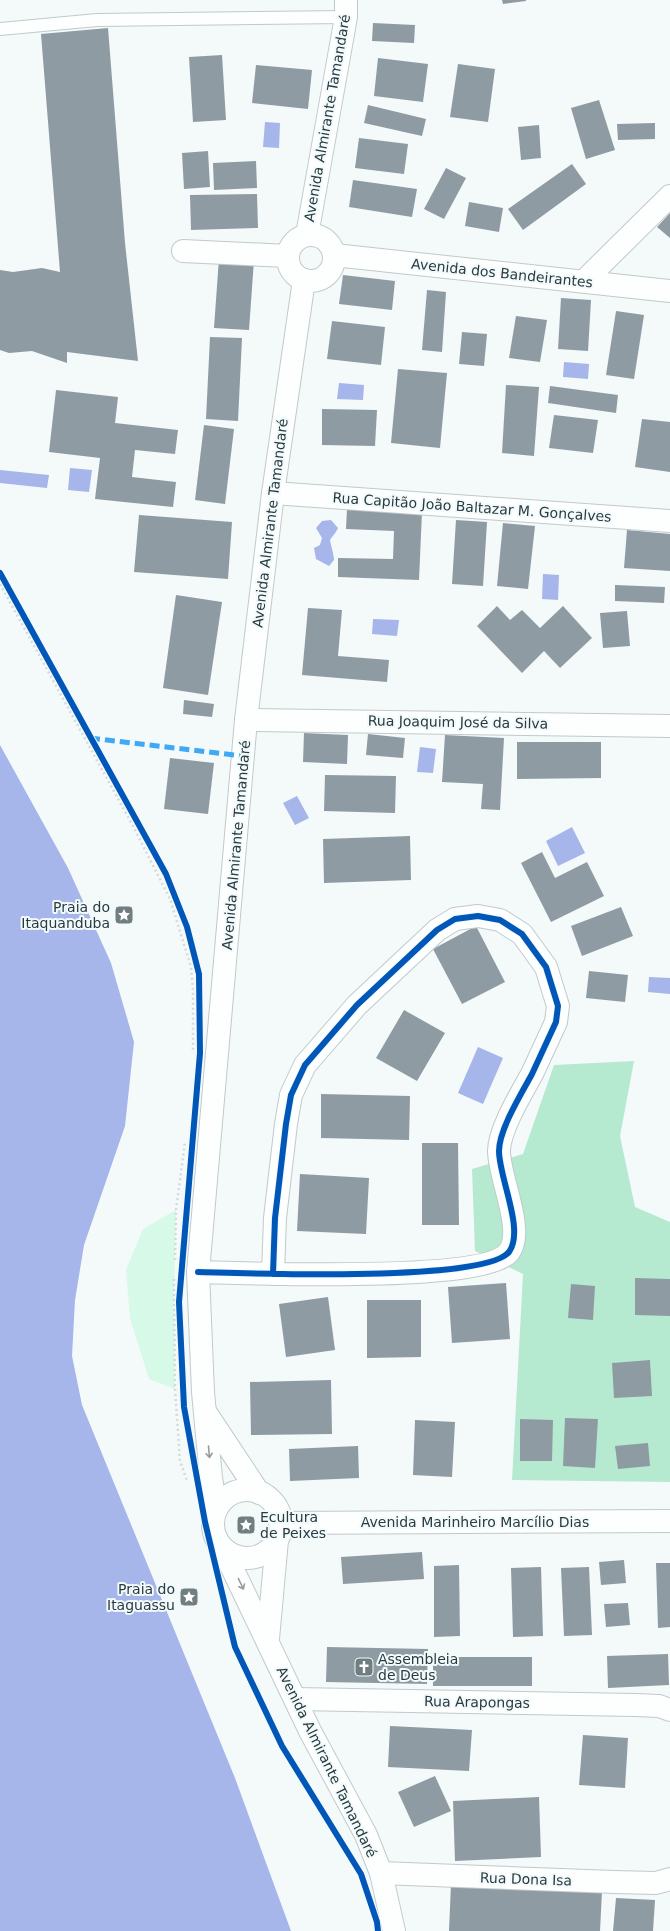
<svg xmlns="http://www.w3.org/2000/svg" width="670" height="1931" font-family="'DejaVu Sans',sans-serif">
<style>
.green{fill:#d6fae7}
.forest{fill:#b5ead0}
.water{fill:#a6b5ea}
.building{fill:#8e9ba3}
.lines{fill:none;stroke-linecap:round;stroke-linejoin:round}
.lane-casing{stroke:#c0cacc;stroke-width:14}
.street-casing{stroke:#c0cacc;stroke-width:24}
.secondary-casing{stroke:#c0cacc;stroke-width:24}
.path{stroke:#d6d9d9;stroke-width:2.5;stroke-dasharray:2 3;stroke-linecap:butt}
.lane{stroke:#fdfefe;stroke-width:12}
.street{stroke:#fdfefe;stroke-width:22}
.secondary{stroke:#fdfefe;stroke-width:22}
.quiet{stroke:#3fa9f5;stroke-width:5;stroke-dasharray:10 5;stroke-linecap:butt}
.cycleway-casing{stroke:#f2fafc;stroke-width:8}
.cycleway{stroke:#0057b8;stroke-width:6}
.oneway{stroke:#949c9e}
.labels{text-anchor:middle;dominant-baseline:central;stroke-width:4;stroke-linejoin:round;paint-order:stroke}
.street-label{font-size:14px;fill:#2a3b3f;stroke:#f2fafc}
.poi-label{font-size:14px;fill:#2a3b3f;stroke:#f2fafc;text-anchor:end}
</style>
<rect width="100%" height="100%" fill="#f4f9fa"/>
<polygon class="green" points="176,1210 174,1294 175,1389 149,1379 130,1318 126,1270 143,1229"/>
<polygon class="forest" points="634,1061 620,1136 635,1207 670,1222 670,1482 512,1480 523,1274 475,1251 472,1169 523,1154 554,1065"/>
<g class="water">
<polygon points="265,122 280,123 279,148 263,147"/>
<polygon points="564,362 589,364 588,379 563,377"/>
<polygon points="339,383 364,385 363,400 337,399"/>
<polygon points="70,468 92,470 89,492 68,490"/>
<polygon points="0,470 49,475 47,488 0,483"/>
<path d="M 331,520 L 338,528 C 336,533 332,536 330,540 C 330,542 334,555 334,560 L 329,566 L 316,559 L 314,548 L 320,545 L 322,538 L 316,528 L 322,521 Z"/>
<polygon points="543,574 559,575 558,600 542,599"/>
<polygon points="373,619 399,620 397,636 372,634"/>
<polygon points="0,745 68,868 111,963 134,1042 125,1126 84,1245 75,1300 72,1356 82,1405 235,1778 291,1931 0,1931"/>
<polygon points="420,747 436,749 433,773 417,772"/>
<polygon points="297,796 309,818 295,825 283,803"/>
<polygon points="572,827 585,853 558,866 546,841"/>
<polygon points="649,977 670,978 670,994 648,992"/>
<polygon points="478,1047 503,1058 483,1104 458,1093"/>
</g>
<g class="building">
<polygon points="502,0 526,0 526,1 503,4"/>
<polygon points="373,23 415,25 414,43 372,41"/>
<polygon points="108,28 125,243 138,361 67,352 67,363 32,351 9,353 0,350 0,270 13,272 42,268 60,272 41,34"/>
<polygon points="222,55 226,120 193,122 189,57"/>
<polygon points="378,58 428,64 423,102 374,96"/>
<polygon points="458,64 495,69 488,122 450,117"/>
<polygon points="256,65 312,70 308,109 252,103"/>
<polygon points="599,100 615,150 586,159 571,108"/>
<polygon points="368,105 426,119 422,136 364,123"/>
<polygon points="655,123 655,139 618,140 617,124"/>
<polygon points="539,125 541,158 521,160 518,127"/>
<polygon points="359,138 408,144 404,174 355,168"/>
<polygon points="208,151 210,187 184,189 182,153"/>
<polygon points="256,161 257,188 214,190 213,163"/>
<polygon points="572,164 586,184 523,230 508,209"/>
<polygon points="446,168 466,178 444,219 424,209"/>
<polygon points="353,180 417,189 412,217 349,207"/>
<polygon points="257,194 258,228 191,230 190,195"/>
<polygon points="469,202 503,208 499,232 465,226"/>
<polygon points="670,213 670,238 657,227"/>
<polygon points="219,258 254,260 249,330 214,328"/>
<polygon points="343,275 395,281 392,310 339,304"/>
<polygon points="427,290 446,292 442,352 422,350"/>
<polygon points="561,298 591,300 588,351 558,349"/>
<polygon points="616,311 644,315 634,379 606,375"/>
<polygon points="516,316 547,320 540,362 509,358"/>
<polygon points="332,321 385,327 381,365 327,359"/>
<polygon points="462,332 487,334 484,366 459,364"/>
<polygon points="210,337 242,338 238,421 206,419"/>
<polygon points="398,369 447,373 440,448 391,443"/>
<polygon points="506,385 539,387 534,456 502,453"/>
<polygon points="550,386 618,395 616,413 548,403"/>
<polygon points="56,390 118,397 115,423 178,430 175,454 135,450 132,477 176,482 173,507 95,499 100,458 49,452"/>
<polygon points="322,409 377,410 375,446 322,445"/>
<polygon points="554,415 598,420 593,453 549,448"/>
<polygon points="642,419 670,422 670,472 635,467"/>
<polygon points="204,425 234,429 225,504 195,500"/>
<polygon points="347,509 422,512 419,580 338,577 338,558 393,559 394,531 346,529"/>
<polygon points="139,515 232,522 228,579 134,572"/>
<polygon points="456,520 487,522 483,586 452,584"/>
<polygon points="503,523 535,526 528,589 497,586"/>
<polygon points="627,530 670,534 670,571 624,568"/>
<polygon points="615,585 665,587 664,603 615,601"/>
<polygon points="176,595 222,602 208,695 163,688"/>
<polygon points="497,606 510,620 522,610 540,628 563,606 592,638 560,668 544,651 522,673 477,626"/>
<polygon points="308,608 342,610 338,656 389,660 387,682 302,675"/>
<polygon points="627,611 630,646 603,648 600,613"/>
<polygon points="184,700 214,704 212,717 183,714"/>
<polygon points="304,733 348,735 347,764 303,762"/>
<polygon points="368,734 405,738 403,758 366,755"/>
<polygon points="445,735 504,738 500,810 481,809 483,784 442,782"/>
<polygon points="517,742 601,742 601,778 517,779"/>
<polygon points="170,758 214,763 208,814 164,809"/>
<polygon points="325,775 396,776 395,813 324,811"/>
<polygon points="410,836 411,880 324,883 323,839"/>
<polygon points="542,852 555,878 587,862 604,896 551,922 521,863"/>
<polygon points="621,907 633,936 582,956 571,926"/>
<polygon points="476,926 505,982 462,1004 433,949"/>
<polygon points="589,971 628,975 625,1002 586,998"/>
<polygon points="404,1010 445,1033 417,1081 376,1058"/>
<polygon points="321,1094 410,1096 409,1140 321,1138"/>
<polygon points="422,1143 458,1143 459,1225 422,1225"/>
<polygon points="300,1174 369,1178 366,1234 297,1231"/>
<polygon points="635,1278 670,1279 670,1316 635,1315"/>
<polygon points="506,1283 510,1339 452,1343 448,1287"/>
<polygon points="571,1284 595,1286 593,1320 568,1318"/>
<polygon points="328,1297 335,1350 286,1357 279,1304"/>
<polygon points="367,1300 421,1300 421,1357 367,1358"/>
<polygon points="650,1360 652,1396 614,1398 612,1363"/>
<polygon points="331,1380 332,1434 251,1435 250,1382"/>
<polygon points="565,1418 598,1419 595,1468 563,1466"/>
<polygon points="520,1419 553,1420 552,1461 520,1461"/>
<polygon points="415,1420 455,1422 452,1477 413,1475"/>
<polygon points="648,1443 650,1466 618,1469 615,1446"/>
<polygon points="358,1446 359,1478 290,1481 289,1449"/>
<polygon points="422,1552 424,1579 343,1584 341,1557"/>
<polygon points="624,1560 626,1583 601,1585 599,1562"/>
<polygon points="656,1563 670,1563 670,1627 658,1628"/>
<polygon points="459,1565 460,1636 434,1637 434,1566"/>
<polygon points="541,1567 543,1636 513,1637 511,1568"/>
<polygon points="589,1567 592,1635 564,1636 561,1568"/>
<polygon points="628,1603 630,1625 606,1627 604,1604"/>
<polygon points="327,1647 428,1649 427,1684 326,1682"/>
<polygon points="668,1654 669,1685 608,1688 607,1656"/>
<rect x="433" y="1657" width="99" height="29"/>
<polygon points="390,1726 472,1730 469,1771 388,1767"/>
<polygon points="583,1735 628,1738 625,1788 579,1785"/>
<polygon points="435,1776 451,1811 414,1827 398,1792"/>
<polygon points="539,1797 541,1857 455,1861 453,1801"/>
<polygon points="451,1884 602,1891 600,1931 449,1931"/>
<polygon points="616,1898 655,1900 653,1931 613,1931"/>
</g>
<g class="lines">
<defs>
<polyline id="lane" points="0,29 97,20 346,17"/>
<g id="street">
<polyline points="183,251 288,256"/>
<polyline points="334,255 670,291"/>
<polyline points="584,281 670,196"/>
<polyline points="273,493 670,521"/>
<polyline points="246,720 670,726"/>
<path d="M 198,1272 C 246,1273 484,1283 509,1252 C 525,1230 499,1178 499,1151 C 499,1130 521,1094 532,1074 C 540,1057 548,1039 556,1022 L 558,1006 L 546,967 L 522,934 L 500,920 L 478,916 L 455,919 L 437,930 L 357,1005 L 305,1065 L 291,1095 L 286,1124 L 275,1218 L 273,1274"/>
<polyline points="280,1523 670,1521"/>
<polyline points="295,1699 635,1705 659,1706 670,1710"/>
<polyline points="381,1873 614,1882 656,1883 670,1879"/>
</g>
<g id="secondary">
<polyline points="307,235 346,17 346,0"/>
<circle cx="311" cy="258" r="23"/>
<polyline points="206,1413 259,1493"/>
<circle cx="247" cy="1524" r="34"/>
<polyline points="216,1509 211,1478 203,1392 198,1272 246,720 273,493 304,280"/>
<polyline points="223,1549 310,1731 366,1835 381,1873 394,1931"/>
<polyline points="268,1639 277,1540"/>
</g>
</defs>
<use href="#lane" class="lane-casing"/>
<use href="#street" class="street-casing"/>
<use href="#secondary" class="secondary-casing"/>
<g class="path">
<polyline points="0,584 133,826 170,899 191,967 193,990 193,1053"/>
<polyline points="175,1260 176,1210 185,1142"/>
<polyline points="174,1279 175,1389 180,1461 187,1481"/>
</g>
<use href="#lane" class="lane"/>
<use href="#street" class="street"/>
<use href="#secondary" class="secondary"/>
<polyline class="quiet" points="90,738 243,756"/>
<defs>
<g id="cycleway">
<polyline points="0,573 166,874 187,927 199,974 200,1053 179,1302 184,1407 205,1522 235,1647 282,1746 361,1874 377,1922 378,1931"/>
<path d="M 198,1272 C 246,1273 484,1283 509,1252 C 525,1230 499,1178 499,1151 C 499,1130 521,1094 532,1074 C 540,1057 548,1039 556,1022 L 558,1006 L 546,967 L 522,934 L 500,920 L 478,916 L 455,919 L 437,930 L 357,1005 L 305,1065 L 291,1095 L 286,1124 L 275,1218 L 273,1274"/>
</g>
</defs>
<use href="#cycleway" class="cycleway-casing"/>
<use href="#cycleway" class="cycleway"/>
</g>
<defs><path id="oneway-shaft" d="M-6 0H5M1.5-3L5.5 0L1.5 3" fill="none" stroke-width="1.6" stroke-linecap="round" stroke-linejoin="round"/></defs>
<g class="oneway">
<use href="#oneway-shaft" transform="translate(209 1452) rotate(85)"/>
<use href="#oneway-shaft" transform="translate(241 1584) rotate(64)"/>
</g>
<defs>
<symbol id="sight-square" viewBox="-11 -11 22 22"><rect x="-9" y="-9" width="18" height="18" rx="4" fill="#717e80" stroke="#f2fafc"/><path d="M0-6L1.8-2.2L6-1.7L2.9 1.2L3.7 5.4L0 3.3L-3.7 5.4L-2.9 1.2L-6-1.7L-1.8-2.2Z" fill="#fff"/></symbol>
<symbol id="church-square" viewBox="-11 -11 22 22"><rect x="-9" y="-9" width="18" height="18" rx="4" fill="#717e80" stroke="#f2fafc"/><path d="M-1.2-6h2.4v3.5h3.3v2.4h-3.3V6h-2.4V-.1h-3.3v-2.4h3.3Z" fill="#fff"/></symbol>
</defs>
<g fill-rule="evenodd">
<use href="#sight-square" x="113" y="904" width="22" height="22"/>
<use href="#sight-square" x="235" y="1514" width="22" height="22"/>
<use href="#sight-square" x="178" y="1586" width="22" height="22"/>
<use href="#church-square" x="353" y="1656" width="22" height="22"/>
</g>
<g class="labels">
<g class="street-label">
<text transform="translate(327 118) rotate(-80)">Avenida Almirante Tamandaré</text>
<text transform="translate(502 273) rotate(6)">Avenida dos Bandeirantes</text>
<text transform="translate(472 507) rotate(4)">Rua Capitão João Baltazar M. Gonçalves</text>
<text transform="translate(270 523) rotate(-83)">Avenida Almirante Tamandaré</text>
<text transform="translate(458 722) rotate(1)">Rua Joaquim José da Silva</text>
<text transform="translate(236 845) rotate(-85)">Avenida Almirante Tamandaré</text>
<text x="475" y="1522">Avenida Marinheiro Marcílio Dias</text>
<text transform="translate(477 1702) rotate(1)">Rua Arapongas</text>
<text transform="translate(327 1762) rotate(64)">Avenida Almirante Tamandaré</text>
<text transform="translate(526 1879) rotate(2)">Rua Dona Isa</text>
</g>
<g class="poi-label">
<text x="110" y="907">Praia do<tspan x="110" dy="16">Itaquanduba</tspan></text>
<text x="260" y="1517" text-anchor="start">Ecultura<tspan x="260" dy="16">de Peixes</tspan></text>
<text x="175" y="1589">Praia do<tspan x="175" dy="16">Itaguassu</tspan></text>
<text x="378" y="1659" text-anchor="start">Assembleia<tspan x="378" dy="16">de Deus</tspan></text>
</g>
</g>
</svg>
